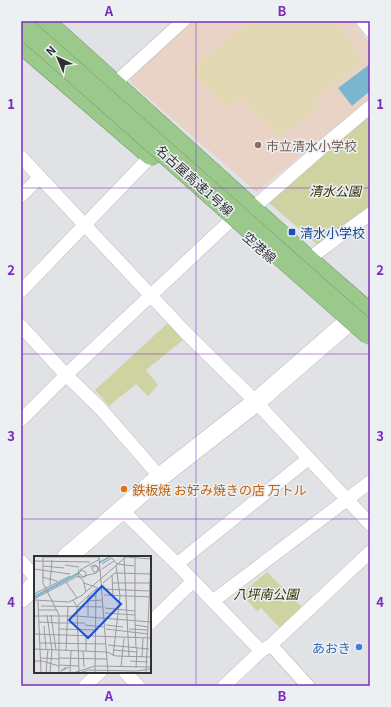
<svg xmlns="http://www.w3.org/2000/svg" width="391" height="707" font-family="Georgia,'Noto Sans JP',serif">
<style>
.education{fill:#e9d3c7}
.green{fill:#cfd3a2}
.sand{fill:#e2d9b4}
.water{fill:#7ab7cf}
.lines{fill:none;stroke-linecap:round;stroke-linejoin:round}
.street-casing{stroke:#b8babd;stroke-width:14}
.secondary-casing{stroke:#b8babd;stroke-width:20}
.highway-casing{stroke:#76946c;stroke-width:23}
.street{stroke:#fff;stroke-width:13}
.secondary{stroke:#fff;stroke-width:19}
.highway{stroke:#9bc98c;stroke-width:22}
.highway-bridge-casing{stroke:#76946c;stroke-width:23;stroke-linecap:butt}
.highway-bridge{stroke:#9bc98c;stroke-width:22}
.grid{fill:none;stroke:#7b2cbf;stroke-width:1;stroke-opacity:0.55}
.education-dot{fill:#8d6e63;stroke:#edf0f3;stroke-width:1.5}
.transit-dot{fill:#1a4fb4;stroke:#edf0f3;stroke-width:1.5}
.food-dot{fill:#e8710a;stroke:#edf0f3;stroke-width:1.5}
.shop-dot{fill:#3f7fe0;stroke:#edf0f3;stroke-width:1.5}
.labels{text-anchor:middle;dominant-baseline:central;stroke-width:3;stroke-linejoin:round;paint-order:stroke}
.education-label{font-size:13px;fill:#785e54;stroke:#edf0f3;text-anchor:start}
.street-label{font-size:13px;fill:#303132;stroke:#edf0f3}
.park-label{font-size:13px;font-style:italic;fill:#303106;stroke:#edf0f3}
.transit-label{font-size:13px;fill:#164399;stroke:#edf0f3;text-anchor:start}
.food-label{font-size:13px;fill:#c56008;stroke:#edf0f3;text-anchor:start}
.shop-label{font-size:13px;fill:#366cbe;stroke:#edf0f3;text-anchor:end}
.inset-river{fill:none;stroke:#7ab7cf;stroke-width:2}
.inset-road{fill:none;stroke:#9a9b9e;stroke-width:1}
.view{fill:#1d4ed8;fill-opacity:0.15;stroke:#1d4ed8;stroke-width:2}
.inset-edge{fill:none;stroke:#303132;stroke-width:2}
.neatline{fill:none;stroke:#7b2cbf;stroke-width:1.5}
.grid-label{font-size:13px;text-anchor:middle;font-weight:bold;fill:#7b2cbf}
</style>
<rect width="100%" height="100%" fill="#e0e2e6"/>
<polygon class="education" points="190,21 353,21 370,43 370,98 257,192 131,83 130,76"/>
<g class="green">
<polygon points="370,115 370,207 319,246 267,201"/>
<polygon points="168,323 183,340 146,370 158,385 148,396 136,384 109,406 95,390"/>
<polygon points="267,572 302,607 280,628 261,608 257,611 241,594"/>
</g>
<polygon class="sand" points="250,21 335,21 363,60 316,99 321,105 280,138 240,99 227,111 191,69"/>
<polygon class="water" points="370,64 370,91 352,106 338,88"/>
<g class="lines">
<defs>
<g id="street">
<polyline points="363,21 370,30"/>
<polyline points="114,84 183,21"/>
<polyline points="21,157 186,333 256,402 370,524"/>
<polyline points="21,196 40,177"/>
<polyline points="252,209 333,138 370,107"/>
<polyline points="307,260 370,214"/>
<polyline points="21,291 152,155"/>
<polyline points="21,326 66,375 100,408 160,477"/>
<polyline points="21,420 66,375 230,221"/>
<polyline points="122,510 177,564 261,651"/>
<polyline points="21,561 35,577"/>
<polyline points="177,564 308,459"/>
<polyline points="213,601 370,482"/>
<polyline points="150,623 193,581"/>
<polyline points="271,645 308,686"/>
<polyline points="125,672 138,686"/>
<polyline points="85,686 100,672"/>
<polyline points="224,686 261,651 271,645 370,552"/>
</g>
<g id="secondary">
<polyline points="67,557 160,477 256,402 347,323 366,313"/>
<polyline points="21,598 35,585"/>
</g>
<g id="highway">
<polyline points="43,21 307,260 370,315"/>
<polyline points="21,42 151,154"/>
</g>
</defs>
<use href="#street" class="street-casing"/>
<use href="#secondary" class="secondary-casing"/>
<use href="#highway" class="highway-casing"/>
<use href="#street" class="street"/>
<use href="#secondary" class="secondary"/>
<use href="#highway" class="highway"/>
<defs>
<polyline id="highway-bridge" points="21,25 370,334"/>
</defs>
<use href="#highway-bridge" class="highway-bridge-casing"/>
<use href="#highway-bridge" class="highway-bridge"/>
</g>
<path class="grid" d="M 196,21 L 196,686M 21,188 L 370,188M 21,354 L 370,354M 21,519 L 370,519"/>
<circle class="education-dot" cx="258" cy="145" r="4"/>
<rect class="transit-dot" x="288" y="228" width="8" height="8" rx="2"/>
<circle class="food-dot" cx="124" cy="489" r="4"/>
<circle class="shop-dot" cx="359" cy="647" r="4"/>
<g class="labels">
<g class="education-label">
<text x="266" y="145">市立清水小学校</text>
</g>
<g class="street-label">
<text transform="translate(195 180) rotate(42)">名古屋高速1号線</text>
<text transform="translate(260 247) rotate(41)">空港線</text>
</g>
<g class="park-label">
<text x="335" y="190">清水公園</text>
<text x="266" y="593">八坪南公園</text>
</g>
<g class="transit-label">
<text x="300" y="232">清水小学校</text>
</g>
<g class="food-label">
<text x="132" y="489">鉄板焼 お好み焼きの店 万トル</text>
</g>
<g class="shop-label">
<text x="351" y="647">あおき</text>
</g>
</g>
<g transform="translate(34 556)">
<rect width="117" height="117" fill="#e0e2e6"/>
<path class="inset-river" d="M 65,7 L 77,0M 0,41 L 45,17"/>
<path class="inset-road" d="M 9,0 L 9,27 L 25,59 L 25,117M 65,0 L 74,117M 101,0 L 101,65M 9,1 L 65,1M 90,1 L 95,101M 92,1 L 117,3M 0,5 L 56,6M 68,8 L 78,2 L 83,8 L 100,10M 31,9 L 45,11M 9,10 L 30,12M 56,11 L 61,9 L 63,10 L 63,11 L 64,11 L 64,12 L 63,16 L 60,16 L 58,13 L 60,10 L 62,10 L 63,11 L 64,11 L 64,12 L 65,13 L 66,15M 0,13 L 36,18M 45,13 L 44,17 L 45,20 L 46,21 L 51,21 L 51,20 L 52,19 L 52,16 L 47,14 L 45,17 L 49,21 L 50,20 L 51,20 L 54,19 L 62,17 L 66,13M 68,13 L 80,5M 46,14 L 66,3M 78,19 L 79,40M 8,21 L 23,25M 32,26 L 43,42M 50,27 L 64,32M 69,27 L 81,17 L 117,18M 79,27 L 117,27M 16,29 L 18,4M 69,33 L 115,35M 0,38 L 36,20M 70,39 L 117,41M 0,43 L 44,20 L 49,24 L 52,36M 0,44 L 35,46 L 47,40 L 93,0M 39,44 L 43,51 L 45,117M 4,45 L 7,117M 53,45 L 68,44M 7,50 L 69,51M 43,50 L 62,33 L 67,33M 71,52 L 101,55M 4,54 L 23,54M 71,57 L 101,59M 13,59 L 18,94 L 16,117M 17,59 L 22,94M 0,60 L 43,60 L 117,66M 54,60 L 54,40 L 62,40M 101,65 L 102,92M 5,66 L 25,67M 25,67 L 51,67M 51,69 L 71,71M 72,69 L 89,71M 101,69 L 114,71M 10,70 L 12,93M 25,73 L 62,74M 72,73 L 114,78M 95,73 L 114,74M 0,78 L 117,82M 6,87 L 72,88M 74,89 L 115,93M 0,93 L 73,96 L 82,100 L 117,101M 79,94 L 103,96M 32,95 L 34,50M 49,95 L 50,111M 52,95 L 52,81M 79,100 L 86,40 L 82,9M 108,101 L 109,82M 7,102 L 25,103M 25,102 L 73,103M 0,105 L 8,105 L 25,110M 96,105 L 114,106M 25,109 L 45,110M 32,111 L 27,115 L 35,111M 87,111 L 90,82M 102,112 L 103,92M 12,117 L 14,93M 36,117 L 37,95M 39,117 L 61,110 L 117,111M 46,117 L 54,114 L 102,115 L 117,113M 61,117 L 62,33M 112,117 L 117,0"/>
<path class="view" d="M 68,30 L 87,48 L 54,82 L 35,64 Z"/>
<rect width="117" height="117" class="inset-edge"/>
</g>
<rect width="391" height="707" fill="none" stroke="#edf0f3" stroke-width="44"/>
<g transform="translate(58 58) rotate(316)" stroke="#edf0f3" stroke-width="3" paint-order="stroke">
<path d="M0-3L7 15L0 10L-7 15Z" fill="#303132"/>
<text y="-6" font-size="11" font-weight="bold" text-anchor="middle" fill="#303132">N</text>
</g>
<rect x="22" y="22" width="347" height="663" class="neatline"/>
<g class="grid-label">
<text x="109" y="16">A</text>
<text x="282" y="16">B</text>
<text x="11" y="109">1</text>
<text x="380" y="109">1</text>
<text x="11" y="275">2</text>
<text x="380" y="275">2</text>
<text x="11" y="441">3</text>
<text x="380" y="441">3</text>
<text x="11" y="607">4</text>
<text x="380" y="607">4</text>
<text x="109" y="701">A</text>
<text x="282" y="701">B</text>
</g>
</svg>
